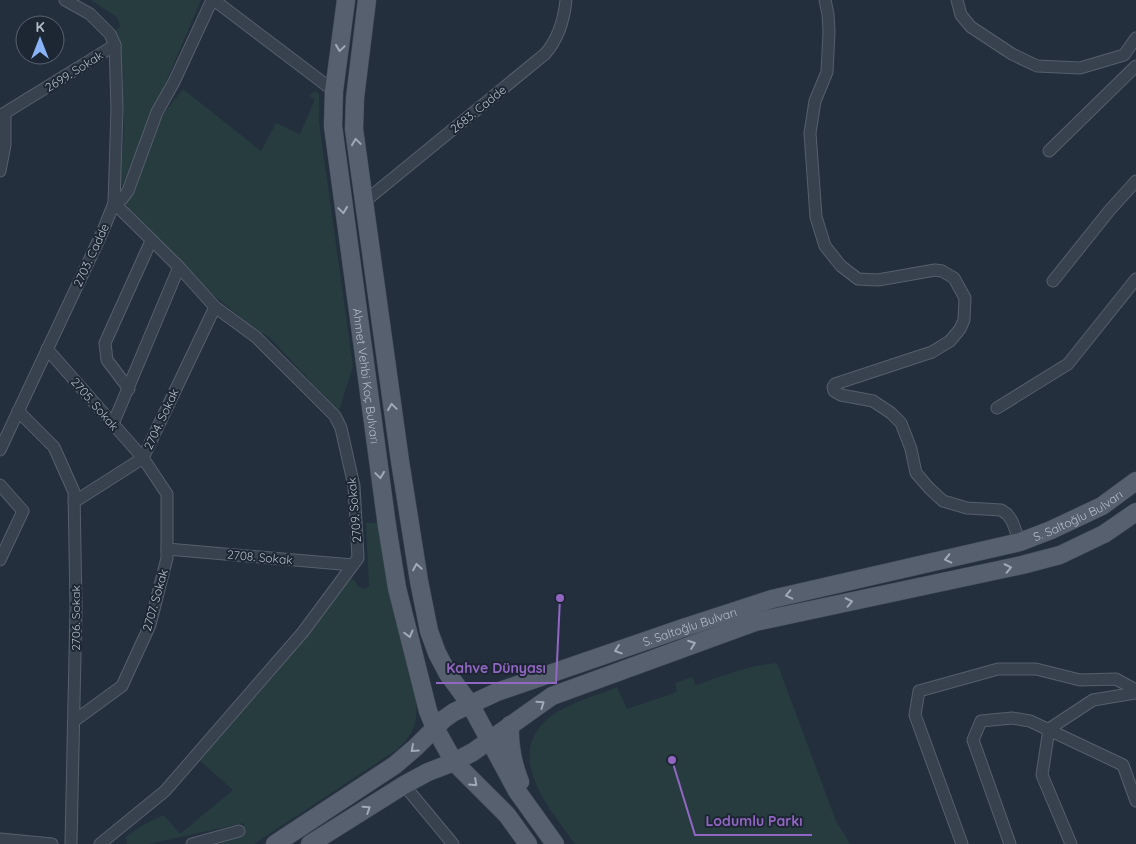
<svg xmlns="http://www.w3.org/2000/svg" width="1136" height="844" font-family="Quicksand,sans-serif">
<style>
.green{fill:#263c3f}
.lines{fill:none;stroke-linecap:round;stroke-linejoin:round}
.street-casing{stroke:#565f6c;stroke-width:13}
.primary-casing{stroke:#414a57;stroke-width:19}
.street{stroke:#38414e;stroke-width:11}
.primary{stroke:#56606e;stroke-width:18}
.oneway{stroke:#a1aab7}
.labels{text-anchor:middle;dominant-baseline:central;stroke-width:4;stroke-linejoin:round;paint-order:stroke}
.street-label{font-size:12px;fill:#b4bcc9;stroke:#1d2633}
.leader{fill:none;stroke:#9266c3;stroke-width:2}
.callout-dot{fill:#9266c3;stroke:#1d2633;stroke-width:2}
.callout-label{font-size:14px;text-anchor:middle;font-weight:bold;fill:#9266c3;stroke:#1d2633;stroke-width:4;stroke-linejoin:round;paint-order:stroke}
</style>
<rect width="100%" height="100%" fill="#242f3e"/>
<g class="green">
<polygon points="91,0 201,0 120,190 124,131 122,53 115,32 120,26 117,17"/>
<polygon points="183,89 261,151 276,123 300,134 315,99 309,96 315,91 319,94 319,122 353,366 338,414 325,397 269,337 255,329 212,294 129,209 126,204 163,114"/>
<path d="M 366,523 L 383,523 L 416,694 C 417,722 418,728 398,749 L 254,844 L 218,844 L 244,834 L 244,823 L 148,844 L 127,844 L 126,837 L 143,825 L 164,815 L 180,834 L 233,790 L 199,760 L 349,579 L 354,580 L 358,586 L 365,589 L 369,586 Z"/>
<path d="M 777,663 L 836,821 L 850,844 L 575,844 C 550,809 502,755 550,717 C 568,703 596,696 617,687 L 627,709 L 677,692 L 675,683 L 692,677 L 696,685 C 723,676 749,665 777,663 Z"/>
</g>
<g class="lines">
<defs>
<g id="street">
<polyline points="214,0 334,91"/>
<polyline points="825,0 828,14 829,32 827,72 815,101 810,133 816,217 825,246 841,266 858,279 878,280 935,270 942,271 954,278 965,298 964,320 960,329 950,341 932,352 835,384 833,387 834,391 841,395 873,401 891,413 901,423 911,449 916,473 929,488 943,501 967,508 1001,510 1007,514 1012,521 1020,542"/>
<polyline points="957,0 961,15 971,27 1012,54 1037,66 1080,68 1124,55 1136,38"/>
<polyline points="0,116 115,45"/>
<polyline points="1049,151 1136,66"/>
<polyline points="0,171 5,145 5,113"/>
<path d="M 364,202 L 545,54 C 559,38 564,20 566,0"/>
<polyline points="1053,281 1109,211 1136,181"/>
<polyline points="47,349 143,458 167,494 167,558 150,625 122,686 74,721"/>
<polyline points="129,389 107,360 105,343 151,241"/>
<polyline points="997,408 1068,364 1136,279"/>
<polyline points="18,411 54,447 74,492 76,607 71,844"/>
<polyline points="113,424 179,267"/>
<polyline points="0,450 102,233 114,203 117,109 115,45 110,34 90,14 65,0"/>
<polyline points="0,485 23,511 0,560"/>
<polyline points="74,502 143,458 215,307"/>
<polyline points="167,549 353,565"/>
<polyline points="404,785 453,844"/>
<polyline points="0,839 52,844"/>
<polyline points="100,844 165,791 303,632 358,558 354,486 341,428 335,416 256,337 215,307 179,267 114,203 122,199 128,191 157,112 174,82 212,0"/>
<polyline points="192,844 239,831"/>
<polyline points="962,844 915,715 919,691 998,669 1036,669 1080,680 1116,679 1136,690"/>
<polyline points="1010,844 973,740 981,721 1012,718 1030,721 1123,765 1136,801"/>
<polyline points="1071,844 1042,775 1049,729 1093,700 1136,693"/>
</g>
<g id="primary">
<path id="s1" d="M 346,0 L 334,91 L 333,126 L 387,526 L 397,588 L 428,711 L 435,728 L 454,762 L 507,815 L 528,844"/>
<polyline points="367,0 355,98 354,129 400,461 419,581 429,631 437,653 448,674 470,704 517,791 555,844"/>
<path d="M 510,725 C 509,745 513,764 520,782"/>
<path id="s2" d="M 275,844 L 395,765 L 416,747 L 444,719 L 454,712 L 497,692 L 683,628 L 772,599 L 1020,542 L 1051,530 L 1102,506 L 1136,481"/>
<polyline points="310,844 404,785 428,772 454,762 473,752 552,696 755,622 1022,565 1060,555 1104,534 1136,512"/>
</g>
</defs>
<use href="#street" class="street-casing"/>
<use href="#primary" class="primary-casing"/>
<use href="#street" class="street"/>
<use href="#primary" class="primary"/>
</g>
<defs><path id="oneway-chevron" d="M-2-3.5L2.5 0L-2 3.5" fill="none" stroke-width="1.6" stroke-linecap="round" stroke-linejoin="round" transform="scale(1.25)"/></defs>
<g class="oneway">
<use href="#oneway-chevron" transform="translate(340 48) rotate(98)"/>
<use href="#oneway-chevron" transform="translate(356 142) rotate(-98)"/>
<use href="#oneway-chevron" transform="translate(343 210) rotate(82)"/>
<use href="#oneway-chevron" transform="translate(392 407) rotate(-98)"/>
<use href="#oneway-chevron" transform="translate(380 475) rotate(82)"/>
<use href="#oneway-chevron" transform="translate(948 559) rotate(167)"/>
<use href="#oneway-chevron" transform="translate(417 567) rotate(-99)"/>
<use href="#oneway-chevron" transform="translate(1008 568) rotate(-12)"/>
<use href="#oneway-chevron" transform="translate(789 595) rotate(167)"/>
<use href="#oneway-chevron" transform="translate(849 602) rotate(-12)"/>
<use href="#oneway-chevron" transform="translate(409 634) rotate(75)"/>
<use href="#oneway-chevron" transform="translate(692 644) rotate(-20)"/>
<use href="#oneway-chevron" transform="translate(618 650) rotate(161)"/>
<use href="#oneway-chevron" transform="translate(541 704) rotate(-35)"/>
<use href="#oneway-chevron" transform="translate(414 749) rotate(138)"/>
<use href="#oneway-chevron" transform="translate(474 783) rotate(43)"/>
<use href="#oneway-chevron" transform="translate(367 809) rotate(-33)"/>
</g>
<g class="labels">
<g class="street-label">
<text transform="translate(74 71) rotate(-32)">2699. Sokak</text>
<text transform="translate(478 109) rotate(-39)">2683. Cadde</text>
<text transform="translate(91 255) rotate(-65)">2703. Cadde</text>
<text stroke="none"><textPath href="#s1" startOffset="379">Ahmet Vehbi Koç Bulvarı</textPath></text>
<text transform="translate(95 404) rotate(49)">2705. Sokak</text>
<text transform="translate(161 419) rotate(-65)">2704. Sokak</text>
<text transform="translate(354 510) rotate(-95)">2709. Sokak</text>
<text stroke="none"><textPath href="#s2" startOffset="879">S. Saltoğlu Bulvarı</textPath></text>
<text transform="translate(260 557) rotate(5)">2708. Sokak</text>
<text transform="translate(155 600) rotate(-74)">2707. Sokak</text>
<text transform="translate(75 618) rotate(-90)">2706. Sokak</text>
<text stroke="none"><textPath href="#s2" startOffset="474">S. Saltoğlu Bulvarı</textPath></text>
</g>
</g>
<path class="leader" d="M560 598L556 683H436M672 760L695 835H812"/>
<g class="callout-dot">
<circle cx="560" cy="598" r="5"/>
<circle cx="672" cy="760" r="5"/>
</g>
<g class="callout-label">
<text x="496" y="673">Kahve Dünyası</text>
<text x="754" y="826">Lodumlu Parkı</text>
</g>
<g transform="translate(40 40)"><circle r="24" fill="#1d2633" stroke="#59626f"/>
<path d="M0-4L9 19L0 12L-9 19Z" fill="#8ab4f8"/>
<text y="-8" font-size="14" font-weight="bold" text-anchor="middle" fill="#b4bcc9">K</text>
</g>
</svg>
